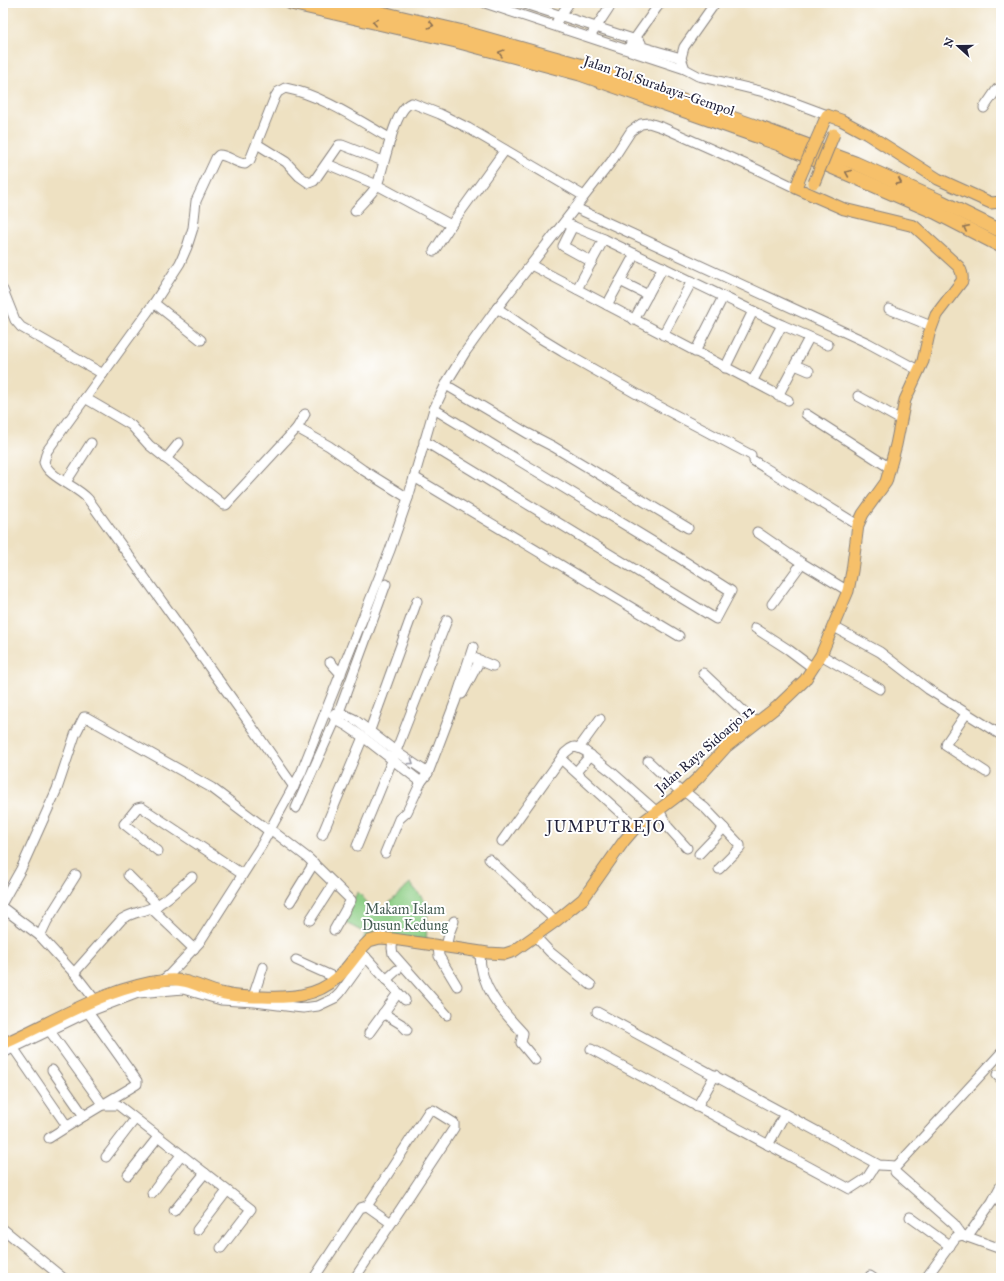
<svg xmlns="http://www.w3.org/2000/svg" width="1004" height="1281" font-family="'IM FELL Great Primer',serif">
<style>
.green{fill:#8ecf86;stroke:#587860}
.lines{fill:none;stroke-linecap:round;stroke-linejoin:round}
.minor-casing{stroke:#88827e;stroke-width:11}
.major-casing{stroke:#88827e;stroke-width:13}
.highway-casing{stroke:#88827e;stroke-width:15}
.minor{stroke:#fff;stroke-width:9}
.major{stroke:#f6c06b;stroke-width:11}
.highway{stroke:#f6c06b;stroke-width:13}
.major-bridge-casing{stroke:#88827e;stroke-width:13;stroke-linecap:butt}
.major-bridge{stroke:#f6c06b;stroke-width:11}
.oneway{stroke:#8c7153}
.oneway2{stroke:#9c9ca7}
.labels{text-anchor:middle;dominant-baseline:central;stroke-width:4;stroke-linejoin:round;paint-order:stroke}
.street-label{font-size:14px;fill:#22223b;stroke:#fff}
.park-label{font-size:14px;fill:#485f55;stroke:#fff}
.quarter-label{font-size:16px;letter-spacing:1px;fill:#22223b;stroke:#fff}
</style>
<rect width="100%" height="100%" fill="#fff"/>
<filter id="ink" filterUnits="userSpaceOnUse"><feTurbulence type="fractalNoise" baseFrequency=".025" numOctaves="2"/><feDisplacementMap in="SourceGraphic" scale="8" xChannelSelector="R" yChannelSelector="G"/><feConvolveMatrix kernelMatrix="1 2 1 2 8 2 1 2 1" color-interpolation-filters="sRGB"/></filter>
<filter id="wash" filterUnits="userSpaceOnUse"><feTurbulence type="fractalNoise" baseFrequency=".012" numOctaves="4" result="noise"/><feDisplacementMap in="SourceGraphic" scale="16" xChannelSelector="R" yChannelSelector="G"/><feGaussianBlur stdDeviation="0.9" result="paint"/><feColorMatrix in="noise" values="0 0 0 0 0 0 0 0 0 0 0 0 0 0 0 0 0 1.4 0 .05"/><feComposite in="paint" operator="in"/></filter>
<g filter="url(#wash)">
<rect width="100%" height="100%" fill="#eee1c2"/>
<polygon class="green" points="410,883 428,905 426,944 363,941 365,933 340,920 358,892 373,909 380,912"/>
</g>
<g filter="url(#ink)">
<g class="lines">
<defs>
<g id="minor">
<polyline points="485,3 685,69"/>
<polyline points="522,3 639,41 641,43"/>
<polyline points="715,3 684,47 681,58 685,69 698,76 768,93 827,115"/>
<polyline points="557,21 569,3"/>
<polyline points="593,32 612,3"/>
<polyline points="631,44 660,3"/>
<polyline points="630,45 646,48 681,58"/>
<polyline points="984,108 997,89 1001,88"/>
<polyline points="257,144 286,162 299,176 309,183 314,181 339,145 342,145 383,161"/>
<polyline points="327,164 377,185 451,225"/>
<polyline points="576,208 868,343 918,370"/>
<path d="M 355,211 C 361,204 373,193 377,185 C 384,169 394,106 412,103 L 440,114 L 468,128 L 584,196"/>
<polyline points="565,223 604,239 782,325 828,345"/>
<polyline points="573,226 563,246 592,262"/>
<polyline points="434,251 451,225 505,150"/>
<polyline points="531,265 788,400"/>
<polyline points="620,281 648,295"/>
<polyline points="577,289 604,239"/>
<polyline points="3,290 15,320 21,327 103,374"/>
<polyline points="154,303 201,340"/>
<polyline points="607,305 635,254"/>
<polyline points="497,308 540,338 563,352 651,402 751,455"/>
<polyline points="889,309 931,326"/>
<polyline points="634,320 663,267"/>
<polyline points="663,335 692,281"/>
<polyline points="695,352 723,297"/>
<polyline points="795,365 809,371"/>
<polyline points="725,368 753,311"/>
<polyline points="752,382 782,325"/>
<polyline points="446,385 527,433 554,447 688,528"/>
<polyline points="778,396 809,338"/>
<polyline points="858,396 901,420"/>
<polyline points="85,398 131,425 149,445 224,505 226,505 297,428 305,414"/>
<polyline points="806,414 890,468"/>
<polyline points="297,428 329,446 363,470 408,498"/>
<polyline points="424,441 716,619 731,591 673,554 434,409"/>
<polyline points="166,459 179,443"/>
<polyline points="754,461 858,525"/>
<polyline points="414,477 679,636"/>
<polyline points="66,482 91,443"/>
<polyline points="757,532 802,563 848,591"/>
<polyline points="772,604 802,563"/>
<polyline points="834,627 880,652 928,689 1001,735"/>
<polyline points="755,628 789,650 813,668"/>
<polyline points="821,655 880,689"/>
<polyline points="474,658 493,666"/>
<polyline points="330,662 341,674"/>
<polyline points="703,673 756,723"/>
<polyline points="462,694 480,660"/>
<polyline points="335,713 339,712 354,719 398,753 428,773"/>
<polyline points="966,714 947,742 946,746 986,772"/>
<polyline points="333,715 336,720 347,726 363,737 421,782"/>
<polyline points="370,730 417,601"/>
<polyline points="579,748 600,719"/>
<polyline points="561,759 636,827"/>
<polyline points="648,761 682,793"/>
<polyline points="576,772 591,755"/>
<path d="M 294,787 L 243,714 L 88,499 C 77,486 48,477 44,462 L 47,451 L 154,303 L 180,263 L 187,247 L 193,228 L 196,201 L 216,158 L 219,155 C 228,155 235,163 245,164 L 250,160 L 275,97 L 278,92 L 285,88 C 322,95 358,120 391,139"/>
<polyline points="684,791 705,808 740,845 740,848 719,869"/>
<polyline points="296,808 339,712 386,584"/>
<polyline points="659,810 668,827 687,848"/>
<polyline points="270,829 308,858 351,900 334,930"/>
<polyline points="322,835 363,737"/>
<polyline points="502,841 565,753 570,749 574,747 579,748 585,751 613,773 656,811"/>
<polyline points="357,846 396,751 447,620"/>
<polyline points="158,851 124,824 137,808 141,807 242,874"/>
<polyline points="385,853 399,819 407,812 421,782 428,773 455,702 473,647"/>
<polyline points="699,854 724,828"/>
<polyline points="489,859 556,921"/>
<polyline points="128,875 158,905"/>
<polyline points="3,901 21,869 57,789 75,735 84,717 86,717 212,788 269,831"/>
<polyline points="290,902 314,863"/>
<polyline points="3,908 40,936 74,973 95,1000"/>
<polyline points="151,908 194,949"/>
<polyline points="310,920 334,883"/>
<polyline points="40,936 47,921 76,875"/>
<polyline points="535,936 550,952 591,985"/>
<polyline points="393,939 392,948 393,954 447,1015"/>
<polyline points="438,946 439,956 457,986"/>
<polyline points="446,947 449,934 454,921"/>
<path d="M 480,952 C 479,986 501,1010 523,1033 L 521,1043 L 535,1060"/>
<polyline points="363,954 405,1000"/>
<polyline points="296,960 336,978"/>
<path d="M 74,973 L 122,919 C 131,913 141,912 151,908 C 165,903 181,886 192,877"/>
<polyline points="386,980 397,970"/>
<polyline points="161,981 169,975 199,943 261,846 301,773 390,550 408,498 434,409 448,380 466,351 497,308 611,162 631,131 641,124 649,123 664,128 756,169 796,188"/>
<polyline points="253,997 263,967"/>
<polyline points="597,1012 879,1165 896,1166"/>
<polyline points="383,1013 401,1024 407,1030"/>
<polyline points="49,1030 103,1105 118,1105 251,1209 221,1248"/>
<polyline points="369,1033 398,993"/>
<polyline points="10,1043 67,1126"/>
<polyline points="591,1049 850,1189 867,1178 876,1164"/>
<polyline points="3,1053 88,1012 138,993 183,989 221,1000 255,1002 294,1007 303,1008 318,1006 335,998 340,993 366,957"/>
<polyline points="52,1070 84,1116"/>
<polyline points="997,1075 1001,1079"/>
<polyline points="697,1107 715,1075"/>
<polyline points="49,1138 84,1116 137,1084 137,1081 85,1008"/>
<polyline points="768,1145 785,1114"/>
<polyline points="106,1157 135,1119"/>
<polyline points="128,1175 158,1137"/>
<polyline points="152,1193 181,1155"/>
<polyline points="367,1206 391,1223"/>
<polyline points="174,1211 205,1173"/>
<polyline points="910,1217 950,1246"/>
<polyline points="3,1229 63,1278"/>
<polyline points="197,1230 227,1191"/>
<polyline points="962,1235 954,1224 895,1172 895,1168 1001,1053"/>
<polyline points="967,1237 992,1202 1001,1185"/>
<polyline points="870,1276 873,1278"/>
<polyline points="314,1278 360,1208 367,1206 429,1111 433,1110 454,1123 454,1128 355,1278"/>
<polyline points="926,1278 956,1237 962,1235 1001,1249"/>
</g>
<g id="major">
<polyline points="821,129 827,115 841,120 867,134 938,179 991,203 1001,202"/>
<path d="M 3,1044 C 57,1020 108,986 168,980 C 187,978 203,989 221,993 C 234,997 249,997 263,997 C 289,998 316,997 337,978 C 347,969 355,956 364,946 L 369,941 L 380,938 L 393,939 L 488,953 L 505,954 L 514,951 L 556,921 L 583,899 L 624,841 L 636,827 L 684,791 L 699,777 L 726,747 L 778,706 L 805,680 L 821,655 L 848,591 L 852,571 L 858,525 L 863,514 L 886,482 L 896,445 L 905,400 L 923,361 L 929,334 L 936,315 L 962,281 C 963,275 962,272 959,267 L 914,226 L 844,209 L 796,188 L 800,177"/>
</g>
<g id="highway">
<polyline points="291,3 456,41 580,74 779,144 935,212 1001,246"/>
<polyline points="339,3 459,31 583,66 752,125 855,163 940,201 1001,231"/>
</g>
</defs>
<use href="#minor" class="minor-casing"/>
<use href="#major" class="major-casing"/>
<use href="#highway" class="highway-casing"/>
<use href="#minor" class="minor"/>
<use href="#major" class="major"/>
<use href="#highway" class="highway"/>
<defs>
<g id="major-bridge">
<polyline points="800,177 821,129"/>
<polyline points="814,183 834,134"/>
</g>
</defs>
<use href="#major-bridge" class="major-bridge-casing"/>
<use href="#major-bridge" class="major-bridge"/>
</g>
<defs><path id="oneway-chevron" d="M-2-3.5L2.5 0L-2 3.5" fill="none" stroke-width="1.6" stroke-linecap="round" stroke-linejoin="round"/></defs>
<g class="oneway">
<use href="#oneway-chevron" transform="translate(375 22) rotate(-167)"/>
<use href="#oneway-chevron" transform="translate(431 25) rotate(13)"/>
<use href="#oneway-chevron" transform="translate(501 53) rotate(-165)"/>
<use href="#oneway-chevron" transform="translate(848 173) rotate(-157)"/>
<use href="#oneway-chevron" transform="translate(899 182) rotate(24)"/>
<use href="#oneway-chevron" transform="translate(966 228) rotate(-153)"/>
</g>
<use class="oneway2" href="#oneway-chevron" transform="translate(411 762) rotate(34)"/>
</g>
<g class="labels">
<g class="street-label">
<text transform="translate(659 86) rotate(19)">Jalan Tol Surabaya–Gempol</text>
<text transform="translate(705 749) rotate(-41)">Jalan Raya Sidoarjo 12</text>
</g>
<g class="park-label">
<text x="405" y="909">Makam Islam<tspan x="405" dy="16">Dusun Kedung</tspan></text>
</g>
<g class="quarter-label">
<text x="606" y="826">JUMPUTREJO</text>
</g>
</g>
<rect width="1004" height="1281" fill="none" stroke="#fff" stroke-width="16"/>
<g transform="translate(958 46) rotate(291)" stroke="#ffffff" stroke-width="3" paint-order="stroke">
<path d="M0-3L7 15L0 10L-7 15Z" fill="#22223b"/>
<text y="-6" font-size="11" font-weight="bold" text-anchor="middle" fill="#22223b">N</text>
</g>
</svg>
